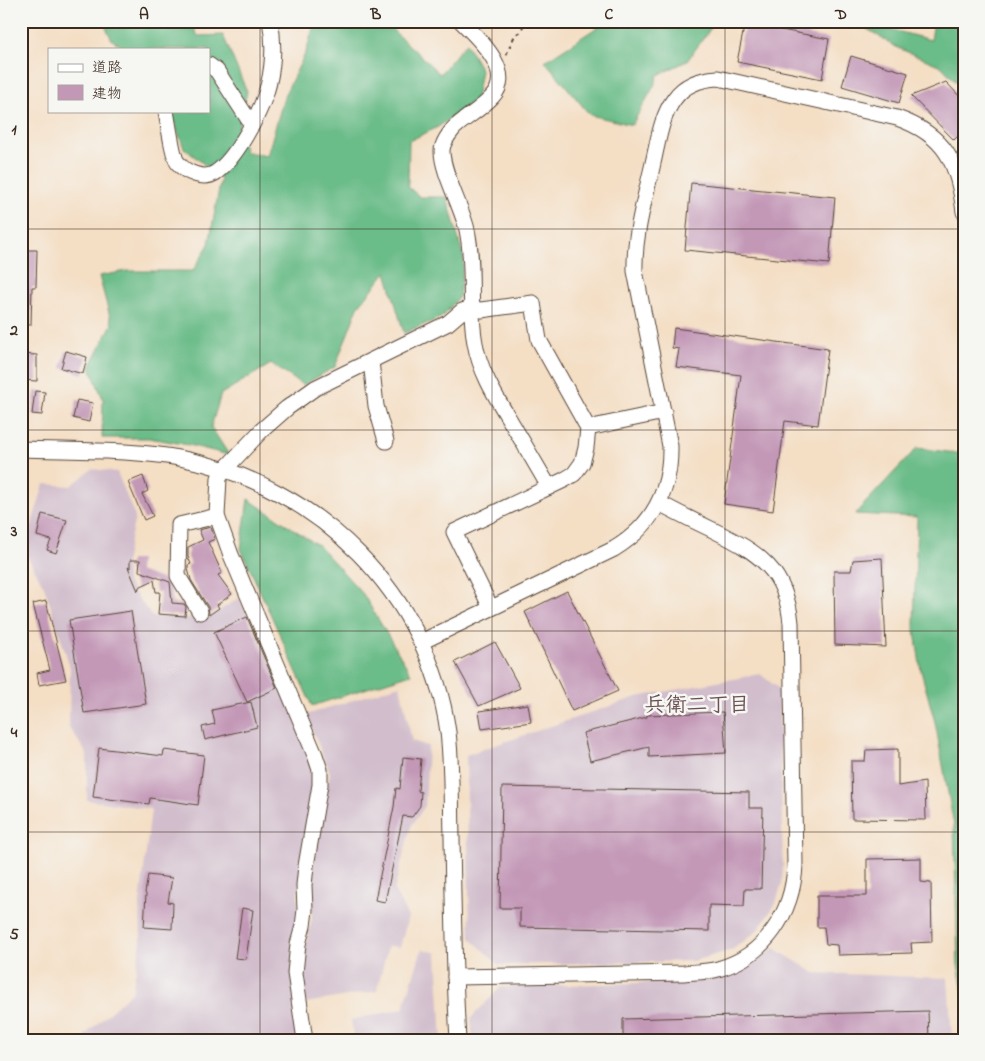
<svg xmlns="http://www.w3.org/2000/svg" width="985" height="1061" font-family="'Indie Flower','Klee One',sans-serif">
<style>
.industrial{fill:#d1bdcc}
.forest{fill:#6abc88;stroke:#527353}
.building{fill:#c398b7}
.lines{fill:none;stroke-linecap:round;stroke-linejoin:round}
.minor-casing{stroke:#574537;stroke-width:17}
.path{stroke:#574537;stroke-width:2;stroke-dasharray:4 4;stroke-linecap:butt}
.minor{stroke:#fff;stroke-width:15}
.grid{fill:none;stroke:#3b2a1e;stroke-width:1;stroke-opacity:0.55}
.labels{text-anchor:middle;dominant-baseline:central;stroke-width:5;stroke-linejoin:round;paint-order:stroke}
.neighbourhood-label{font-size:21px;font-weight:bold;fill:#6b5054;stroke:#f6f6f2}
.neatline{fill:none;stroke:#3b2a1e;stroke-width:2}
.grid-label{font-size:16px;text-anchor:middle;font-weight:bold;fill:#3b2a1e}
</style>
<rect width="100%" height="100%" fill="#f6f6f2"/>
<filter id="ink" filterUnits="userSpaceOnUse"><feTurbulence type="fractalNoise" baseFrequency=".02" numOctaves="2"/><feDisplacementMap in="SourceGraphic" scale="10" xChannelSelector="R" yChannelSelector="G"/><feConvolveMatrix kernelMatrix="1 2 1 2 8 2 1 2 1" color-interpolation-filters="sRGB"/></filter>
<filter id="wash" filterUnits="userSpaceOnUse"><feTurbulence type="fractalNoise" baseFrequency=".0096" numOctaves="4" result="noise"/><feDisplacementMap in="SourceGraphic" scale="20" xChannelSelector="R" yChannelSelector="G"/><feGaussianBlur stdDeviation="1.12" result="paint"/><feColorMatrix in="noise" values="0 0 0 0 0 0 0 0 0 0 0 0 0 0 0 0 0 1.4 0 .05"/><feComposite in="paint" operator="in"/></filter>
<g filter="url(#wash)">
<rect width="100%" height="100%" fill="#f4dec4"/>
<g class="industrial">
<polygon points="92,469 117,472 135,517 126,558 127,582 152,617 208,618 239,598 284,690 316,772 298,893 299,1040 85,1040 84,1036 132,992 141,942 140,903 151,809 87,800 87,754 69,727 70,667 44,586 24,551 44,484 71,486"/>
<polygon points="760,674 779,689 783,867 782,884 775,905 757,931 732,950 693,961 499,965 470,938 466,755 637,697"/>
<polygon points="400,685 412,741 428,746 425,806 411,826 394,890 408,917 400,947 388,946 377,991 306,1003 301,966 312,918 311,884 316,844 330,773 306,715"/>
<polygon points="774,948 815,973 948,978 952,1040 473,1040 471,1018 501,987 704,981 731,974 753,963"/>
<polygon points="422,949 437,953 442,1040 354,1040 351,1020 403,1009"/>
</g>
<g class="forest">
<polygon points="103,21 190,21 198,36 223,35 247,92 238,128 246,152 267,156 285,94 306,52 315,21 383,21 440,74 466,43 481,70 476,99 438,127 409,141 408,187 420,197 447,197 464,259 459,297 442,317 404,333 386,272 358,307 335,367 303,385 271,364 221,394 211,427 229,455 189,445 149,438 102,438 103,399 90,367 112,324 99,276 127,271 193,271 209,244 221,178 184,148 170,111 209,111 209,49 126,49 112,40"/>
<polygon points="607,21 716,21 687,61 658,75 654,86 632,125 590,115 545,61"/>
<polygon points="843,21 871,21 870,24 931,40 934,21 964,21 964,90 941,66 898,48 864,27"/>
<polygon points="917,448 964,454 964,999 958,964 954,825 935,722 921,671 914,625 917,517 855,514"/>
<polygon points="248,499 319,546 363,594 411,674 312,706 241,549"/>
</g>
<g id="blocks">
<g class="building">
<polygon points="745,23 829,39 822,79 737,62"/>
<polygon points="851,56 908,73 899,103 842,86"/>
<polygon points="946,82 964,101 964,130 954,140 911,96"/>
<polygon points="691,183 835,197 829,264 685,250"/>
<polygon points="23,250 37,250 36,287 32,287 31,325 21,324"/>
<polygon points="674,328 828,349 818,425 785,421 773,511 724,504 741,375 676,367 679,349 672,348"/>
<polygon points="66,351 87,357 83,374 61,368"/>
<polygon points="21,354 37,355 37,381 21,380"/>
<polygon points="35,391 45,392 42,415 32,414"/>
<polygon points="77,400 93,403 89,422 73,418"/>
<polygon points="143,476 148,491 142,494 153,516 144,520 128,482"/>
<polygon points="42,514 67,520 56,553 47,550 51,540 37,536"/>
<polygon points="211,527 215,539 208,542 222,573 218,575 232,594 217,605 219,608 209,615 208,607 191,580 188,569 188,565 191,564 188,557 188,547 203,540 199,530"/>
<polygon points="882,558 886,647 835,645 834,571 851,571 853,560"/>
<polygon points="130,560 140,560 139,571 170,582 172,603 184,604 186,607 185,616 158,614 160,592 156,592 154,580 139,587 138,591 128,567 130,568"/>
<polygon points="567,591 618,691 572,711 525,612"/>
<polygon points="46,601 66,680 39,685 37,673 50,670 33,604"/>
<polygon points="131,611 146,704 84,713 69,620"/>
<polygon points="247,617 277,688 247,702 214,632"/>
<polygon points="495,642 520,688 479,706 455,662"/>
<polygon points="251,702 257,727 205,740 202,727 215,724 212,710"/>
<polygon points="528,704 531,722 482,729 479,711"/>
<polygon points="723,712 726,753 649,757 649,747 590,761 583,733 647,717 647,715"/>
<polygon points="99,748 163,756 164,750 204,755 198,805 150,798 149,804 93,797"/>
<polygon points="898,749 898,786 925,782 926,820 852,819 851,761 865,761 866,750"/>
<polygon points="403,757 421,759 418,791 421,792 420,806 412,817 403,816 385,902 375,900 394,807 396,788 400,789"/>
<polygon points="502,787 749,792 749,808 763,808 761,889 745,889 744,906 709,905 709,931 520,927 520,908 500,908"/>
<polygon points="921,858 921,882 931,883 932,942 911,943 912,953 838,955 837,945 826,944 824,927 817,927 817,896 867,896 867,859"/>
<polygon points="148,875 172,878 168,902 173,903 172,929 144,927 146,894 145,893"/>
<polygon points="242,908 253,910 246,959 235,958"/>
<polygon points="928,1011 929,1040 623,1040 623,1019"/>
</g>
</g>
</g>
<g filter="url(#ink)">
<use href="#blocks" fill-opacity="0" stroke="#574537" stroke-width="1"/>
<g class="lines">
<defs>
<g id="minor">
<path d="M 461,21 C 478,38 516,72 492,97 C 481,109 466,117 454,128 C 449,134 442,143 442,151 C 442,172 462,207 467,230 C 475,267 468,306 475,343 C 480,372 496,397 511,422 C 524,444 537,466 549,487"/>
<polyline points="209,65 217,71 252,125"/>
<path d="M 166,111 C 168,121 173,158 178,163 C 186,173 204,180 215,173 C 235,160 259,115 266,93 C 273,71 275,44 270,21"/>
<polyline points="371,361 376,406 386,441"/>
<polyline points="588,428 664,412"/>
<path d="M 21,449 C 73,451 134,449 184,459 C 317,485 429,594 448,732 C 452,766 451,802 452,837 C 453,905 454,972 458,1040"/>
<polyline points="200,612 178,576 179,525 217,516"/>
<path d="M 421,642 L 614,549 C 652,526 671,491 670,446 L 635,271 C 634,233 645,199 653,163 C 658,142 661,116 675,98 C 685,84 701,79 718,78 L 897,118 C 946,135 958,163 964,212"/>
<path d="M 455,977 L 684,973 C 695,972 707,972 718,969 C 765,956 793,913 795,865 L 791,623 C 786,570 759,553 715,531 C 696,522 678,513 659,503"/>
<polyline points="305,1040 295,973 298,944 303,926 305,910 304,885 306,866 320,785 320,770 315,755 231,555 217,516 219,478 225,469 262,430 287,408 315,388 448,323 462,311 471,308 481,310 533,303 539,340 588,428 586,448 582,463 574,474 564,480 454,532 491,608"/>
</g>
</defs>
<use href="#minor" class="minor-casing"/>
<polyline class="path" points="506,55 515,35 520,32 526,21"/>
<use href="#minor" class="minor"/>
</g>
</g>
<path class="grid" d="M 260,21 L 260,1040M 492,21 L 492,1040M 725,21 L 725,1040M 21,229 L 964,229M 21,430 L 964,430M 21,631 L 964,631M 21,832 L 964,832"/>
<g class="labels">
<g class="neighbourhood-label">
<text x="697" y="706">兵衛二丁目</text>
</g>
</g>
<rect width="985" height="1061" fill="none" stroke="#f6f6f2" stroke-width="55"/>
<rect x="48" y="48" width="162" height="65" fill="#f6f6f2" stroke="#aba49d"/>
<rect x="58" y="64" width="25" height="8" fill="#ffffff" stroke="#aba49d"/>
<text x="92" y="72" font-size="15" fill="#3b2a1e">道路</text>
<rect x="58" y="85" width="25" height="15" fill="#c398b7" stroke="#aba49d"/>
<text x="92" y="98" font-size="15" fill="#3b2a1e">建物</text>
<rect x="28" y="28" width="930" height="1006" class="neatline"/>
<g class="grid-label">
<text x="144" y="19">A</text>
<text x="376" y="19">B</text>
<text x="609" y="19">C</text>
<text x="841" y="19">D</text>
<text x="14" y="134">1</text>
<text x="14" y="335">2</text>
<text x="14" y="536">3</text>
<text x="14" y="737">4</text>
<text x="14" y="939">5</text>
</g>
</svg>
